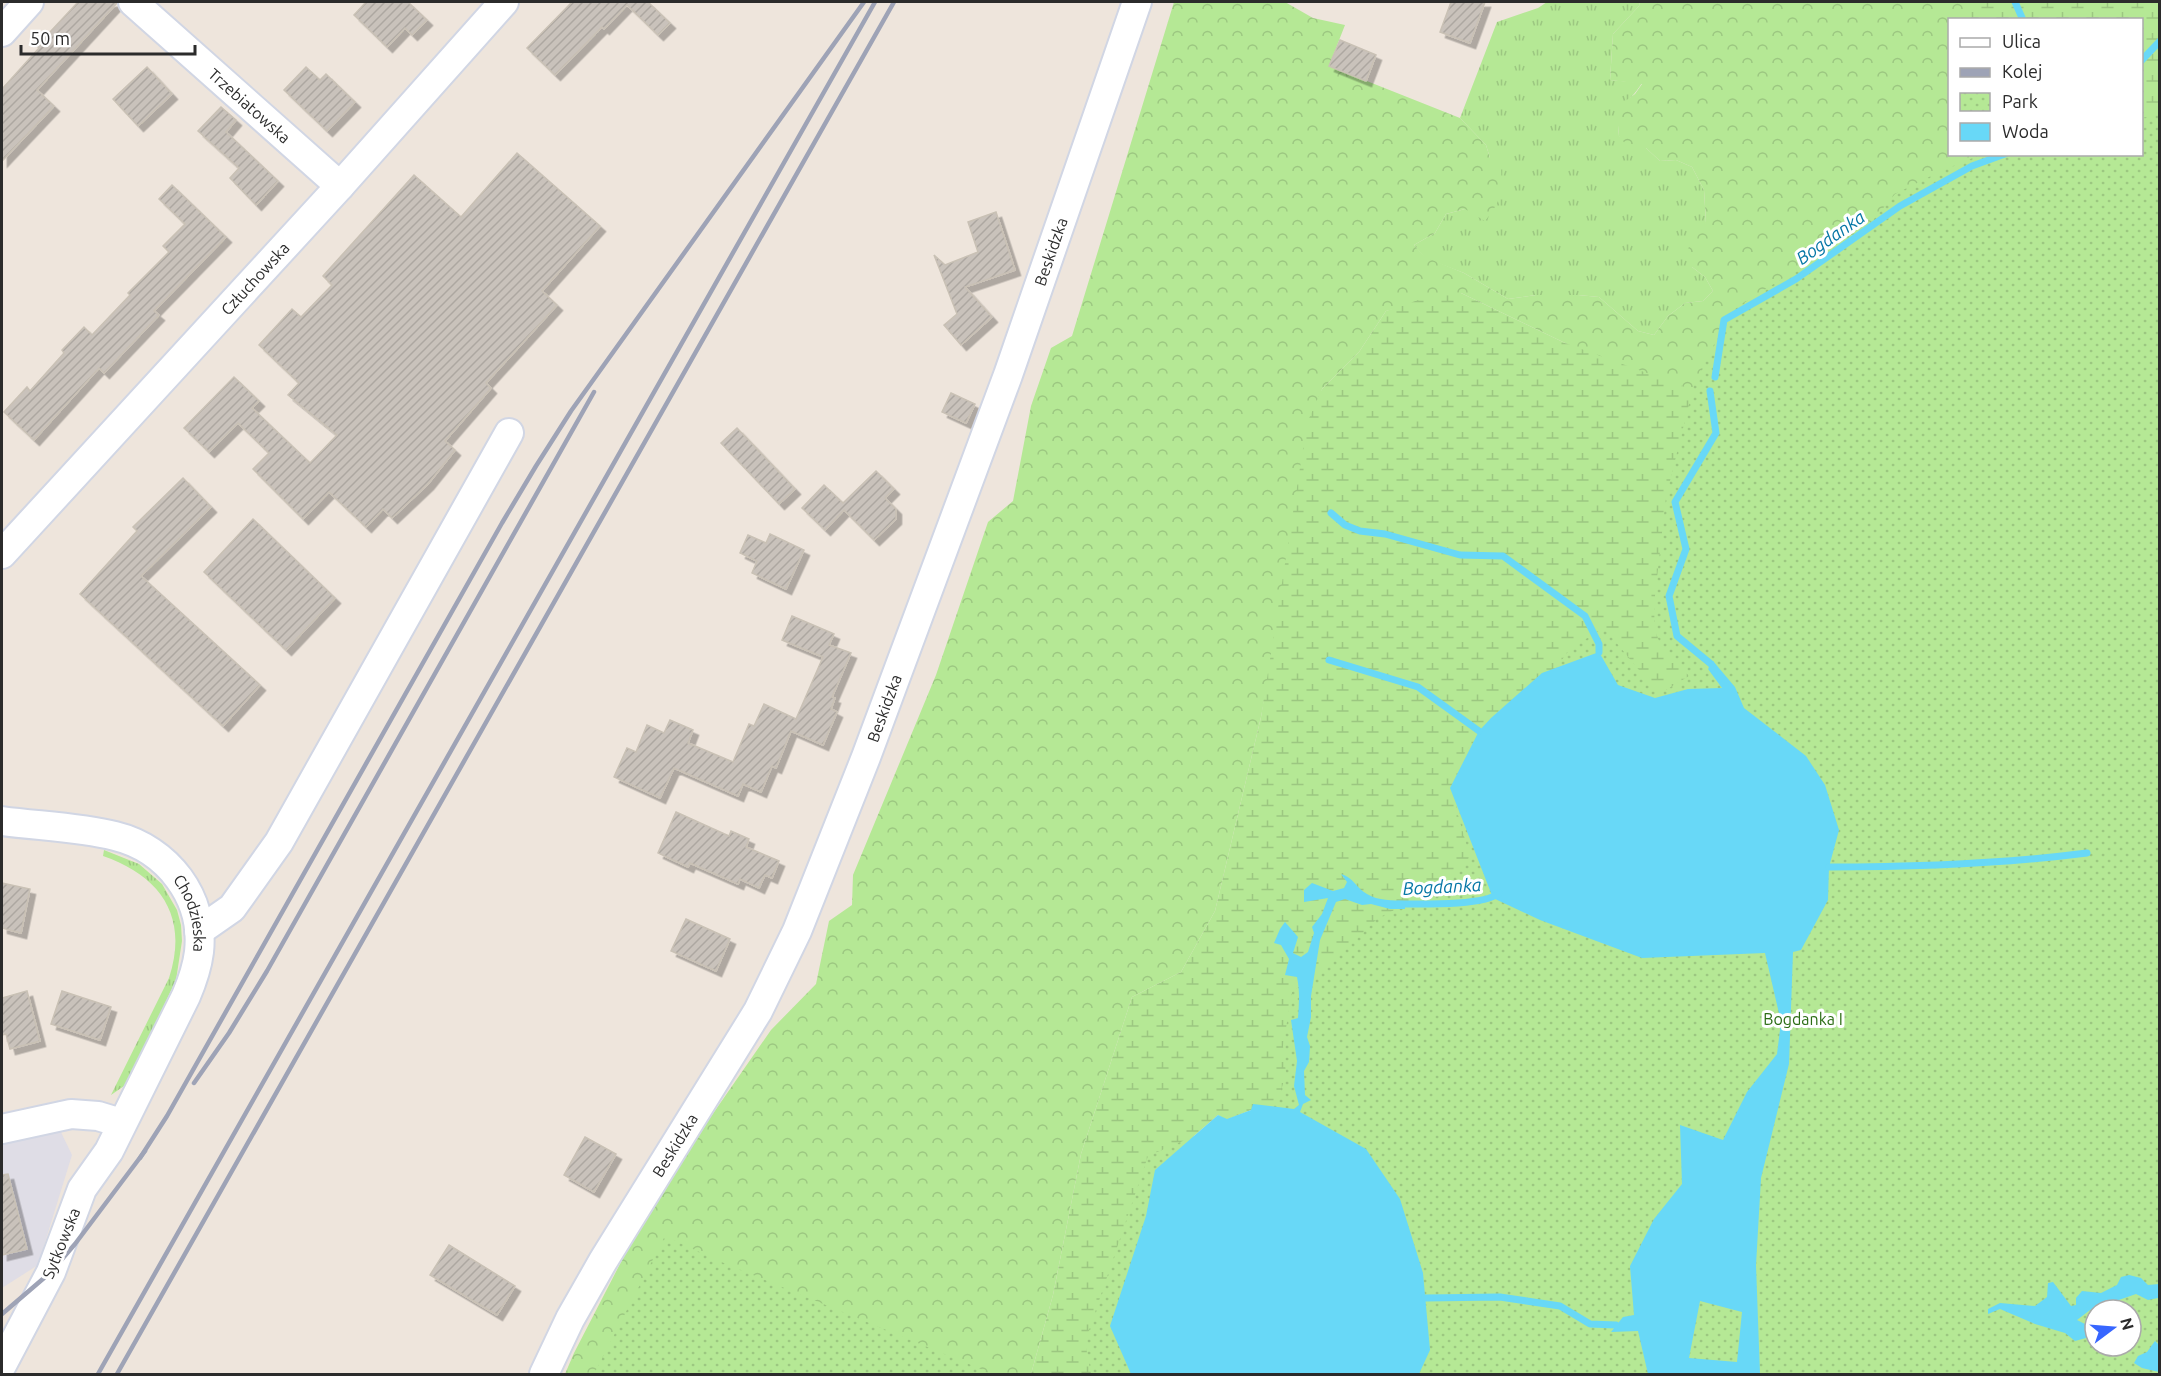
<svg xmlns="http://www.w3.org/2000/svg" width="2161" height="1376" font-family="Ubuntu,sans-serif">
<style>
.industrial{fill:#dfdde6}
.grass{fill:url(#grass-tufts)}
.forest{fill:url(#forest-crowns);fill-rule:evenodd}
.wetland{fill:url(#wetland-marsh);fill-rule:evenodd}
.park{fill:url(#park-dots);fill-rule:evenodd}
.water{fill:#68d8f7;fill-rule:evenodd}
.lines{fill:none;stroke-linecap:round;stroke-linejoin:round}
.stream{stroke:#68d8f7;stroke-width:7}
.building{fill:url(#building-hatch);stroke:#c9c1b5;stroke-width:1.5;filter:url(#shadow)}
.minor-casing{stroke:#d1d6e4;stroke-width:32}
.minor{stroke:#fff;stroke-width:28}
.rail{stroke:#9ea3b6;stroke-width:4.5}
.labels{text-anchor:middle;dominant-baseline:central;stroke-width:6;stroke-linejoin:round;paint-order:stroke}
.street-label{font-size:16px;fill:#2b2b2b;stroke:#fff}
.park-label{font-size:16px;fill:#2c6d15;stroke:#fff}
.water-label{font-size:18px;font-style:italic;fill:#0476a5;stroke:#fff}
</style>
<defs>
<pattern id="grass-tufts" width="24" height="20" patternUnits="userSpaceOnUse" patternTransform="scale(1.5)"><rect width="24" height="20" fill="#b5e895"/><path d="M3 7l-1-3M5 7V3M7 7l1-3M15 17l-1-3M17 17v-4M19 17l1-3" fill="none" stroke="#9cc781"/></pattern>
<pattern id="forest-crowns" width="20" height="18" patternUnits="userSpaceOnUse" patternTransform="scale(1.5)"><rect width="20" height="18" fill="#b5e895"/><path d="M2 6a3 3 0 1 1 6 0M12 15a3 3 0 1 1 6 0" fill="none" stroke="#9cc781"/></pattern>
<pattern id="wetland-marsh" width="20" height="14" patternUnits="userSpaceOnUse" patternTransform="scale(1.5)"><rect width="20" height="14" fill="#b5e895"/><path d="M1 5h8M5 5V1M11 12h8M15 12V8" fill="none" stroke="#9cc781"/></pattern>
<pattern id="park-dots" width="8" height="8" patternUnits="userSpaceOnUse" patternTransform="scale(1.5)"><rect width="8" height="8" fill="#b5e895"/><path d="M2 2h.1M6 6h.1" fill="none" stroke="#9cc781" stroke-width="1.8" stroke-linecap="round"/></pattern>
<pattern id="building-hatch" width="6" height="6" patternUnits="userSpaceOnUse" patternTransform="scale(1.5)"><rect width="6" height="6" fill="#c9c2bb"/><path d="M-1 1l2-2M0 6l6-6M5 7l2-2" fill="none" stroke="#ada7a1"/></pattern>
<filter id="shadow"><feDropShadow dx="5.5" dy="5.5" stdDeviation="0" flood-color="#0004"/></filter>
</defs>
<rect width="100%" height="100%" fill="#eee5dc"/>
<polygon class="industrial" points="59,1128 72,1155 38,1265 2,1288 2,1141"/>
<g class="grass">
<path d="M 1547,2 L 1640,2 L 1639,6 L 1613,34 L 1610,80 L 1642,83 C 1625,111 1615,96 1619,136 L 1646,148 L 1660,161 L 1676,160 L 1692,167 L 1704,190 L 1706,223 L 1692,267 L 1705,277 L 1713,291 L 1703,301 L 1685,303 L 1668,316 L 1654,335 L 1638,331 L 1599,297 L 1578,295 L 1536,295 L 1508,299 L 1464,273 L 1425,258 L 1414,245 L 1435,233 L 1446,214 L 1465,209 L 1490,158 L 1486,145 L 1460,118 L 1497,22 L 1538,8 Z"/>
<path d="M 104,850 L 139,864 L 162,884 L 177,910 L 181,925 L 182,941 L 176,980 L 127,1084 L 111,1095 L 169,978 C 189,917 161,876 103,856 Z"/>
</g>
<path class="forest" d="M 1174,2 L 1285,2 L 1313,18 L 1345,25 L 1329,66 L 1460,118 L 1486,145 L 1490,158 L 1501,166 C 1502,193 1502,200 1485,221 L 1465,209 L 1446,214 L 1435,233 L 1414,245 L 1425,257 L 1464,273 L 1508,299 L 1536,295 L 1578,295 L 1599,297 L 1638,331 L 1654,335 L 1668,316 L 1685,303 L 1703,301 L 1713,291 L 1705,277 L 1692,267 L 1687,250 L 1706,222 L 1704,190 L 1692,167 L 1676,160 L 1660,161 L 1646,148 L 1631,151 L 1619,136 L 1617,115 L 1621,104 L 1635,94 L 1642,84 L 1610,80 L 1613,34 L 1639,6 L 1640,2 L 2159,2 L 2159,700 L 1565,343 L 1461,293 L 1386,311 L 1359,352 L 1322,389 L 1261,717 L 1215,911 L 1181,972 L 1132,997 L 1081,1154 L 1053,1295 L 1031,1374 L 565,1374 L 574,1353 L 653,1200 L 771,1030 L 816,984 L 829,921 L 852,905 L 853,875 L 936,675 L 988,522 L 1013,501 L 1031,406 L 1051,348 L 1072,336 ZM 1950,20 L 2142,20 L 2142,154 L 1950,154 Z"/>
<g class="wetland">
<polygon points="1967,2 2159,2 2159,211 2142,154 2142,20 1972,19"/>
<path d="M 1442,292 L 1461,293 L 1565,343 L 1726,402 L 1769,438 L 2159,1374 L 1251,1110 L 1226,1120 L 1218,1115 L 1155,1170 L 1131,1374 L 1031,1374 L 1053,1295 L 1081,1154 L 1132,997 L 1181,972 L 1215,911 L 1261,717 L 1307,423 L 1322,389 L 1359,352 L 1386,311 ZM 2095,1310 L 2131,1310 L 2131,1346 L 2095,1346 Z"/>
</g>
<g class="park">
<path d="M 2159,114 L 2159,1374 L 1091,1374 L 1085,1342 L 1148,1156 L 1278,1100 L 1286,1074 L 1283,1046 L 1292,992 L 1336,959 L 1378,918 L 1442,887 L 1470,857 L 1456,808 L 1465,751 L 1548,678 L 1571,648 L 1604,628 L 1659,694 L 1689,676 L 1661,646 L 1654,628 L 1655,596 L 1666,497 L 1694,384 L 1731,311 L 1788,275 L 1826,259 L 1853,244 L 1895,194 L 1941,171 L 1980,155 L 2142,154 L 2142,118 ZM 2095,1310 L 2131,1310 L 2131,1346 L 2095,1346 Z"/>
<polygon points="665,1236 719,1261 993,1374 594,1374"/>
</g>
<g class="water">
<path d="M 1599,652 L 1618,685 L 1655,698 L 1688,689 L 1722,688 L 1708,669 L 1713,661 L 1735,687 L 1744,708 L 1806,756 L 1825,785 L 1839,830 L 1829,867 L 1828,900 L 1801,950 L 1793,952 L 1789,1064 L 1761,1178 L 1756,1265 L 1760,1374 L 1648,1374 L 1638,1331 L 1611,1332 L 1623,1317 L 1634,1315 L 1630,1266 L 1654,1219 L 1682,1184 L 1680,1125 L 1723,1140 L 1747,1092 L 1777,1054 L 1781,1022 L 1765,953 L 1642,958 L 1540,920 L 1493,898 L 1450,788 L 1479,731 L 1491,718 L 1542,673 ZM 1700,1301 L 1742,1312 L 1737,1362 L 1689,1358 Z"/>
<path d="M 1341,874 C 1353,877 1357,889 1367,894 C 1378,901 1393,900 1405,901 L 1405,909 L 1390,909 L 1371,904 L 1362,905 L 1345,899 L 1336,902 L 1320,940 L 1311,996 L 1311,1017 L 1307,1037 L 1310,1046 L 1309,1062 L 1304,1071 L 1305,1095 L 1311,1100 L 1303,1104 L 1300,1112 L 1366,1149 L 1400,1199 L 1423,1273 L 1430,1350 L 1419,1374 L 1131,1374 L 1110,1326 L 1146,1216 L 1155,1170 L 1218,1115 L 1227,1119 L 1251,1110 L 1253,1104 L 1294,1109 L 1299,1105 L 1294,1086 L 1297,1061 L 1291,1020 L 1298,1018 C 1299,1004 1300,991 1297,977 L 1285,975 L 1289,959 L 1281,945 L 1274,943 L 1280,929 L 1285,922 L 1298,937 L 1293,953 L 1301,957 L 1308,952 L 1314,933 L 1312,927 L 1322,914 L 1328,898 L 1304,902 L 1304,890 L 1312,883 L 1333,891 L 1344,888 L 1347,882 Z"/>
<polygon points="2129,1275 2141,1278 2148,1285 2159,1284 2159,1299 2158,1298 2148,1300 2136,1294 2090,1310 2077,1320 2095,1329 2095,1339 2086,1338 2075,1341 2065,1333 2035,1324 2000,1309 1988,1314 1988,1309 2000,1303 2035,1306 2047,1297 2048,1283 2053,1282 2071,1306 2076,1305 2076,1298 2082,1291 2101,1293 2117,1285 2121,1277"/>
<polygon points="2155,1341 2159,1345 2159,1372 2142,1368 2134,1363 2138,1356 2147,1352"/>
</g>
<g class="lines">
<g class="stream">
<polyline points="2015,2 2023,20"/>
<polyline points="2142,60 2160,41"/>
<polyline points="1715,377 1724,320 1796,279 1900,206 1972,166 2005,154"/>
<polyline points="1710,391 1716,433 1675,502 1686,549 1669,596 1677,636 1711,664 1714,670"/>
<polyline points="1331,513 1345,525 1360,531 1385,534 1460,555 1503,556 1585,616 1599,644 1599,652"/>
<polyline points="1329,660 1418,687 1479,731"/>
<path d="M 1829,867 C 1915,867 2001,864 2087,853"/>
<path d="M 1398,904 C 1420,904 1485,906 1499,893"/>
<polyline points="1425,1298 1500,1297 1560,1306 1590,1324 1616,1325"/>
</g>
</g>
<g class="building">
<polygon points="78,2 117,2 117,3 37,90 54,106 2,161 2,89 39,48 37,46"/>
<polygon points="366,2 408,2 427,20 412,35 405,28 387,47 354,15"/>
<polygon points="572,2 648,2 670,23 658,35 627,5 604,29 602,27 555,75 527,48"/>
<polygon points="1451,2 1485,2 1470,43 1440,32"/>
<polygon points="1340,40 1376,55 1366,81 1329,66"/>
<polygon points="147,67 172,94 138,126 113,99"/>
<polygon points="306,67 320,80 326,74 355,102 327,131 284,90"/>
<polygon points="221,107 236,120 226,132 278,181 256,205 230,178 239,168 198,131"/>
<polygon points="517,153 600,226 542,291 557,305 486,383 491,388 445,441 455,450 428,484 392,518 383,509 366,527 329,492 303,519 253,469 269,453 238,423 209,452 184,428 234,377 259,401 252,408 310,463 337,435 288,395 299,383 259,345 292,309 301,317 332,285 323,276 414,175 461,217"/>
<polygon points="172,185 226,237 154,311 159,315 104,373 99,368 34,440 4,412 27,387 30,391 64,353 62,350 84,327 92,335 130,295 128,293 169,252 163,246 185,224 159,199"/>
<polygon points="996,212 1015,270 965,287 992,317 961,345 944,325 957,314 934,255 945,265 978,252 968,222"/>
<polygon points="951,393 975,404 966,423 942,412"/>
<polygon points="737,428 795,489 779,504 721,443"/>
<polygon points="876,471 894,489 885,498 896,509 896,519 874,540 844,510 825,530 802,508 824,485 843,503"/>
<polygon points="183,478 211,507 141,576 260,685 223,726 80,594 137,531 133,527"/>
<polygon points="253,519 335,598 286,650 204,572"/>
<polygon points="770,534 804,550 786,589 752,573 757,561 740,553 748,535 766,543"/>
<polygon points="792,616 834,634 829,645 851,653 832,697 835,698 831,709 837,712 823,745 791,731 776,768 772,766 761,792 743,784 738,796 674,768 660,798 614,777 627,748 636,752 647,725 664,733 670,720 693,730 688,743 733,762 749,724 754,726 764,704 796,719 823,657 782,640"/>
<polygon points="676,812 729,836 731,831 749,839 746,847 779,861 772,878 765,875 759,888 740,879 738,884 690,863 688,867 658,853"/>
<polygon points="2,883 30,889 21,933 2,928"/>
<polygon points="686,919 730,939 716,971 671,951"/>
<polygon points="27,991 40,1041 10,1049 6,1034 2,1035 2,998"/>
<polygon points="62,991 111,1007 100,1040 51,1024"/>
<polygon points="585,1137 616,1154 594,1192 564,1175"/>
<polygon points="8,1174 27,1249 2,1255 2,1175"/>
<polygon points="449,1245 515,1286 497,1315 430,1275"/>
</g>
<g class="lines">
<defs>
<g id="minor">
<path id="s1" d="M 133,2 L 340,186"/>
<polyline points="2,32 29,2"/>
<path id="s2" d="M 2,554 L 340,186 L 504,2"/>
<path id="s3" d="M 2,821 C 39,826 79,827 115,836 C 168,849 205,898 199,952 C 197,968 192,982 186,996 L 109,1151 L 82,1189 L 51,1272 L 2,1365"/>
<polyline points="199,931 232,908 279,842 509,433"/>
<polyline points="2,1129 71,1114 98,1116 121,1123"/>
<path id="s4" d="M 544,1374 L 570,1319 L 603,1261 L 758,1011 L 797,931 L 866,757 L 1008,375 L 1137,2"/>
</g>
</defs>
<use href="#minor" class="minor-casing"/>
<use href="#minor" class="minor"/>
<g class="rail">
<polyline points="194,1083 229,1033 267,971 594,392"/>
<polyline points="140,1158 167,1116 502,523 536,466 571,411 864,2"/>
<polyline points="2,1314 51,1272 75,1244 145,1151"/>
<polyline points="98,1374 875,2"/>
<polyline points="117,1374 894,2"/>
</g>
</g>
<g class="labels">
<g class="street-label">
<text stroke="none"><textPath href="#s1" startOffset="156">Trzebiatowska</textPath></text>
<text stroke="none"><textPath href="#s4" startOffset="1236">Beskidzka</textPath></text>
<text stroke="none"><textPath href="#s2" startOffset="374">Człuchowska</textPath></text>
<text stroke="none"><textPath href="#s4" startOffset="750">Beskidzka</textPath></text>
<text stroke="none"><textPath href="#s3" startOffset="230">Chodzieska</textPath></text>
<text stroke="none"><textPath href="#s4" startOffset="264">Beskidzka</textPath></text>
<text transform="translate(61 1243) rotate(-68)">Sytkowska</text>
</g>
<g class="park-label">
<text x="1803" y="1019">Bogdanka I</text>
</g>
<g class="water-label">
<text transform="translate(1830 237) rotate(-35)">Bogdanka</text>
<text transform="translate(1442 886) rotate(-3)">Bogdanka</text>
</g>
</g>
<rect width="2161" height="1376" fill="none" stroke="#2b2b2b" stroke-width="6"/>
<rect x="1948" y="18" width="195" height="138" fill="#ffffff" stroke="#aaaaaa" stroke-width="1.5"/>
<rect x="1960" y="38" width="30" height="9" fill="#ffffff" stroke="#aaaaaa" stroke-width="1.5"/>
<text x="2002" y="48" font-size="18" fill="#2b2b2b">Ulica</text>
<rect x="1960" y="68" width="30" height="9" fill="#9ea3b6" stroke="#aaaaaa" stroke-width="1.5"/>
<text x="2002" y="78" font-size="18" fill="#2b2b2b">Kolej</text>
<rect x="1960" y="93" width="30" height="18" fill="url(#park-dots)" stroke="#aaaaaa" stroke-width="1.5"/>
<text x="2002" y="108" font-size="18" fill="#2b2b2b">Park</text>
<rect x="1960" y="123" width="30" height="18" fill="#68d8f7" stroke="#aaaaaa" stroke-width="1.5"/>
<text x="2002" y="138" font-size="18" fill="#2b2b2b">Woda</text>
<g transform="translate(2113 1328) rotate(74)"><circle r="28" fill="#ffffff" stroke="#aaaaaa" stroke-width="1.5"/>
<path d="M0-4.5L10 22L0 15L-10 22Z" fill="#3766ff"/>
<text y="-9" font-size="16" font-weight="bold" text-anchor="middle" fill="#2b2b2b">N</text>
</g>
<path d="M21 45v9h174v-9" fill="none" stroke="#2b2b2b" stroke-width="3"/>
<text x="30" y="45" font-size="18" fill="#2b2b2b" stroke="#ffffff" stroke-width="4.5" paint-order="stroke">50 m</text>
</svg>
